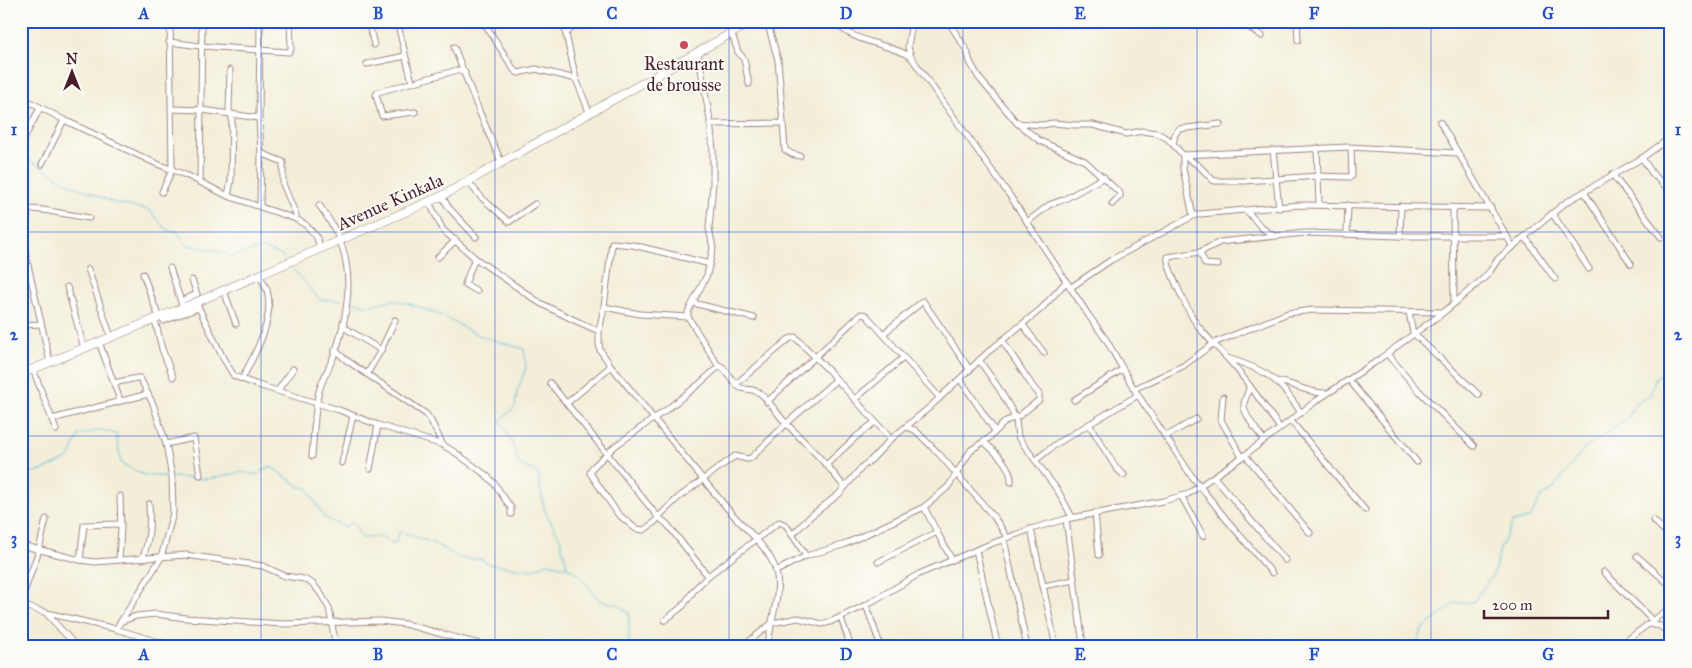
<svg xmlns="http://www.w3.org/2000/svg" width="1692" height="668" font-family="'IM FELL Great Primer',serif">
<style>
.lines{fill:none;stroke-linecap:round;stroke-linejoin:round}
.stream{stroke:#5fbfdd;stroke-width:1}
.minor-casing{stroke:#9e8682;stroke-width:7}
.primary-casing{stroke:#9e8682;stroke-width:9}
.minor{stroke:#fff;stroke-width:5}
.primary{stroke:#fff;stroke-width:8}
.grid{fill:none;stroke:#1d4ed8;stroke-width:1;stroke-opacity:0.55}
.poi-dot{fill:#d1495b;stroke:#fdfcf7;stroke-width:2}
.labels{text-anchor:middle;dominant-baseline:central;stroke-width:4;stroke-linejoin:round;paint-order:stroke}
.poi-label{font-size:18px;fill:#4a1f2b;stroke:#fdfcf7}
.street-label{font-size:18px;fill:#4a1f2b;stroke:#fdfcf7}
.neatline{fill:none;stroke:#1d4ed8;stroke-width:2}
.grid-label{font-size:16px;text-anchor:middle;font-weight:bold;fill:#1d4ed8}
</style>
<rect width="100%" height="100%" fill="#fdfcf7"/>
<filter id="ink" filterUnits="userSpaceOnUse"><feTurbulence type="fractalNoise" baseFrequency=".02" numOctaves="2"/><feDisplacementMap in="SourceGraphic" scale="10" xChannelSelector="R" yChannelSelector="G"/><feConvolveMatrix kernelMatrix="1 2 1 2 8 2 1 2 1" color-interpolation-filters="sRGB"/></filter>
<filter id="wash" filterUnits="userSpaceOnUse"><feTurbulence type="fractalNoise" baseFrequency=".0096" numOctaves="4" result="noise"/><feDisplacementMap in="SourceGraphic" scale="20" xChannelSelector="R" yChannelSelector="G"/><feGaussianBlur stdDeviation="1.12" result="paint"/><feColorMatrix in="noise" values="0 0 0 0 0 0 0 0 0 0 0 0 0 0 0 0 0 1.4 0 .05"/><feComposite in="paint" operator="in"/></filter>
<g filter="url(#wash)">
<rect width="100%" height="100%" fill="#f3eed8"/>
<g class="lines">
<g class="stream">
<polyline points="21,155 70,184 115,203 149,210 167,230 177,231 187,245 213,250 232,256 263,248 284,257"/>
<polyline points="294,270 320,300 342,300"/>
<polyline points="351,301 368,306 391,300 407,303 440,315 480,336 524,349 526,368 517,392 515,407 500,421 512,442 519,464 538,473 544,509 560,538 567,566"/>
<polyline points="21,476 46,469 69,458 79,435 101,430 116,434 121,463 144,475 169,477"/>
<polyline points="173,477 207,479 242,472 258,475 270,466 300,487 307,488 325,518 344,527 353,522 361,538 381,537 394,545 400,531 433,543 462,559 481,559 489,564 532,570 547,563 567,567 576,572 600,601 617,604 629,613 629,643 630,647"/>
<polyline points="1401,647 1419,640 1422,629 1455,603 1473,602 1494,573 1500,549 1513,522 1530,518 1541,497 1552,490 1583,450 1626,420 1635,404 1650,395 1656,377 1671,368"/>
</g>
</g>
</g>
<g filter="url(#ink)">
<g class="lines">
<defs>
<g id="minor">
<polyline points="368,21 374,45"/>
<polyline points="397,21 412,82"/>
<polyline points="483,21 514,70 518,73 536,69 576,79"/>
<polyline points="563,21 576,79 590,114"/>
<path d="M 834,21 C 854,44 886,42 911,57 L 1010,196 L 1089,316 L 1107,341 L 1134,389 L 1191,475 L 1226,519 L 1272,573"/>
<polyline points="948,21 967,51 970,62 979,78 1017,123 1042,125 1053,123 1075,125 1093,125 1126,134 1142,131 1157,133 1168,139 1183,155 1199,166 1214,181 1244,181 1318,176 1350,177 1352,176 1351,148"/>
<polyline points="1246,21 1251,29 1262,36"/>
<polyline points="1297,21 1298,40"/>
<polyline points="566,34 578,21"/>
<polyline points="732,34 738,52 744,59 749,84"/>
<polyline points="169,42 201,46 289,52 291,49 290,21"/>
<polyline points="454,47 479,111 502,164"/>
<polyline points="911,57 908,47 912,21"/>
<polyline points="367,64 405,56"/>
<polyline points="21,97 64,120 155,163 188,176 228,196 296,219 306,225 316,236 321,249"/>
<polyline points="171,109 202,110 259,118"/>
<polyline points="415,112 382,116 376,95 378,92 458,70 465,73"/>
<polyline points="229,113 230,70"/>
<polyline points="1440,122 1513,247"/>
<polyline points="783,123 785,150 792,154 800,156"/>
<polyline points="1017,123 1040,141 1085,161 1120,193 1120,196 1112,204"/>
<polyline points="710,124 783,123 778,60 767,21"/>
<polyline points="21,144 40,108"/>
<polyline points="1173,144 1175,134 1179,129 1220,124"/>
<polyline points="1317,148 1319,205"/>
<polyline points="1273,150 1279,208"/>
<polyline points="261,153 283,162 283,184 296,215 296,219"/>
<polyline points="1183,155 1183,169 1193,216 1200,214 1299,205 1491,208"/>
<polyline points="1183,155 1349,147 1458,153"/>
<polyline points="1642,158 1652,173 1671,192"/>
<polyline points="42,164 64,120"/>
<polyline points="1612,174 1661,237"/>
<polyline points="200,182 202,21"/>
<polyline points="468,182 482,198 509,222 535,204"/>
<polyline points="162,192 172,170 170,21"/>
<polyline points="1584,192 1631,264"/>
<polyline points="228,196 231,180 232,114"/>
<polyline points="442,196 449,208 476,237"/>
<polyline points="429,202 443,230 475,258 540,303 572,319 599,331"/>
<polyline points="260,206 261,153 259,118 260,21"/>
<polyline points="1453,208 1454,303"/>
<polyline points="1247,211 1262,228 1274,236"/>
<polyline points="1552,213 1589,269"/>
<polyline points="1027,222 1049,205 1065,199 1104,177"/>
<polyline points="21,233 25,234 25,252 50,362"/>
<polyline points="1347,233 1348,205"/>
<polyline points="25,234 28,209 43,210 89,218"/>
<polyline points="1400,236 1401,206"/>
<polyline points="1525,237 1555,279"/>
<polyline points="1200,252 1205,264 1218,265"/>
<polyline points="438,257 456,240"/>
<polyline points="475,258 465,284 477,291"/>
<path d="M 710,264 L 633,245 L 612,243 L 604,307 L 599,331 L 599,343 L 600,350 L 611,366 C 650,413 688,462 727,508 C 742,526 770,548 776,571 C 782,594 769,624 768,647"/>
<polyline points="170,268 183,308"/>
<polyline points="88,269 111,337"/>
<polyline points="143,274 159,318"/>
<polyline points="67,287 84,348"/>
<polyline points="1070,288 1111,260 1193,216"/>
<polyline points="224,291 236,324"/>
<polyline points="181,301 197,294 192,280"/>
<polyline points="196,302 223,358 234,376 255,384 339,410 378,425 443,445 456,453 486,475 494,483 511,508 511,514"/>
<polyline points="693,303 754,318"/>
<polyline points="604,307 640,314 688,317 719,367"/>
<polyline points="1409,312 1413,333 1479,395"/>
<polyline points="179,315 199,308"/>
<polyline points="162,316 164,321 179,315 178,310"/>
<polyline points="688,317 688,312 707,275 713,248 709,228 713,184 713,151 710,120 698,52"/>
<polyline points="155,320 162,349 173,377"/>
<polyline points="343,323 345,328 381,350"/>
<polyline points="21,325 41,324"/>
<polyline points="1023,325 1044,353"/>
<polyline points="883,334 940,398"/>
<polyline points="99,342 120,400"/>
<polyline points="335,350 346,360 426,414 431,421 443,445"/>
<polyline points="1387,354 1421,393 1474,446"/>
<path d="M 1227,358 C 1267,370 1279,379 1301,413"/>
<polyline points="979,360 998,387 1011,409 1016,421 1018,437 1058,491 1072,517"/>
<polyline points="33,369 56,430"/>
<polyline points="367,374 381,350 395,320"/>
<path d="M 242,379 C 255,354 275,320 267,290 C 265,285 262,280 260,276"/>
<polyline points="960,379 995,431"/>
<path d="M 836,380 L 787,423 L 751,458 L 747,459 L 735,456 L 679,497 L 658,517 L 655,522 L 644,530 L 636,529 L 618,514 L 590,473 L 592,468 L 615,446 L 666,410 L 698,385 L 717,368 L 721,366 C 728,372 732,382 739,387 C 746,391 755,388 761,394 C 770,402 776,412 784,421 C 799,437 815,452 830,469 C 835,475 839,481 845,487"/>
<polyline points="1349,380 1417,462"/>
<path d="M 1276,381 C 1293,383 1309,394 1326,393"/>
<polyline points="114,383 137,378 140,378 153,404 166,444 172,477 173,513 161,558 116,629"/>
<polyline points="550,383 658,517 667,524 708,576"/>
<polyline points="736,384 789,339 795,337 828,370 891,439 930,407 988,352 1041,309 1066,282"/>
<path d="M 1249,386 C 1249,393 1244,399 1244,405 C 1243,414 1259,433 1264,440"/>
<polyline points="1134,389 1183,366 1214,343 1288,313 1314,310 1442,312"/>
<polyline points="278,390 293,369"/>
<polyline points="1223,397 1221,420 1242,457"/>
<polyline points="855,399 903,358"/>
<polyline points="1074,400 1123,369"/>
<polyline points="767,402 861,314 866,315 883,334 923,301 970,370"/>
<polyline points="567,403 611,366"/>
<polyline points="52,419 148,394"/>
<polyline points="1291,421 1365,510"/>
<polyline points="1089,424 1116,468 1124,475"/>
<polyline points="906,427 915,430 939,454 994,517 1007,537"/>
<path d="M 1280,428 C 1265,407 1251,386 1234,366 C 1223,353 1209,340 1198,326 C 1191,317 1165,265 1168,257 L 1200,252 L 1220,242 L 1305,233 L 1400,236 L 1507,236"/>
<polyline points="1165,437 1196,419"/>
<path d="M 984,442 C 995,452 1012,466 1011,482"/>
<polyline points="166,444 194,438 200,475"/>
<polyline points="1245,455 1310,533"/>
<path d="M 312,456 C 314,434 314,412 319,391 C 323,378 330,366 335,353 C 347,318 354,276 340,241 C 335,228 327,216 319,205"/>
<polyline points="1036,460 1056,444 1138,395"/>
<polyline points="342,463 353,416"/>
<polyline points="826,465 857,436 875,422"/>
<polyline points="370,469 378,425"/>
<polyline points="1214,477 1285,560"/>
<polyline points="1182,497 1203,536"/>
<polyline points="1095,513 1099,555"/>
<polyline points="1066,519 1083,645"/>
<polyline points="1653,520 1671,537"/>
<polyline points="1031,529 1056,647"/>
<polyline points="937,532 952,560"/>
<polyline points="792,535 811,516 839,494 863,466 871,460 891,439"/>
<polyline points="1004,539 1027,647"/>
<polyline points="21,545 80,560 95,562 186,555 263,566 285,576 304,579 313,584 321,594 329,608 336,647"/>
<polyline points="976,550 998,647"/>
<polyline points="1637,556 1671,586"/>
<polyline points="119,559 121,528 120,496"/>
<path d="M 142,559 C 150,540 150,523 149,504"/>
<polyline points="80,560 84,525 121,524"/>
<polyline points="878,562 937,532 924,507"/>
<polyline points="776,571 806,556 843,545 858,538 924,507 948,487 971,450 989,438 1006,421 1019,416 1039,400 1039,394 1033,387 1002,340"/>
<polyline points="1604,572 1653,621"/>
<polyline points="1043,586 1074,580"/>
<polyline points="21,601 39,550 46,519"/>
<polyline points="21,605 47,613 116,629 162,643 184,647"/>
<polyline points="866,605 881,647"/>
<polyline points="47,614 77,647"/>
<polyline points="841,618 851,647"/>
<polyline points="665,620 683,606 694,590 708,576 779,522 786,525 806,556"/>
<polyline points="120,622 136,616 156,614 186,618 283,624 380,621 405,624 490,647"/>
<polyline points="1650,624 1660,626 1671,635"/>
<polyline points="742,647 772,623 798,618 822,624 830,622 866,605 919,574 988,545 1031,529 1066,519 1163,501 1188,494 1245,455 1316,401 1374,363 1444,312 1484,278 1491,270 1498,259 1565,203 1642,158 1671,137"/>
<polyline points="1618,647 1671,607"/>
</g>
<polyline id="primary" points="21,374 192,304 442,196 753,21"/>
</defs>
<use href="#minor" class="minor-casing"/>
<use href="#primary" class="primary-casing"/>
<use href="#minor" class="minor"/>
<use href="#primary" class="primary"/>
</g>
</g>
<path class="grid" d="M 261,21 L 261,647M 495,21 L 495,647M 729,21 L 729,647M 963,21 L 963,647M 1197,21 L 1197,647M 1431,21 L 1431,647M 21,232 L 1671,232M 21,436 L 1671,436"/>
<circle class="poi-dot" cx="684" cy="45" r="5"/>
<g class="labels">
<g class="poi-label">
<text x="684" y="64">Restaurant<tspan x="684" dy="21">de brousse</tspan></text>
</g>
<g class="street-label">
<text transform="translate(390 202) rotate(-24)">Avenue Kinkala</text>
</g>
</g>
<rect width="1692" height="668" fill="none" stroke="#fdfcf7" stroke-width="55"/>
<g transform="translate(72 72)" stroke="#fdfcf7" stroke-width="4" paint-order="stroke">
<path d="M0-4L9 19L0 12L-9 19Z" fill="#4a1f2b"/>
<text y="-8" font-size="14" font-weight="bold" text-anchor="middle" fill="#4a1f2b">N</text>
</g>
<path d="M1484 610v8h124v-8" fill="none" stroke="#4a1f2b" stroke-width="2.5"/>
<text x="1492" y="610" font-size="15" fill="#4a1f2b" stroke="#fdfcf7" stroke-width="4" paint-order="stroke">200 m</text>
<rect x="28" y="28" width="1636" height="612" class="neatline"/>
<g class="grid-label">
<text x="144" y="19">A</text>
<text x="378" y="19">B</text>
<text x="612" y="19">C</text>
<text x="846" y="19">D</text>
<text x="1080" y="19">E</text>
<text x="1314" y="19">F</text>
<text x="1548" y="19">G</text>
<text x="14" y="135">1</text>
<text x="1678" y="135">1</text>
<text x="14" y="340">2</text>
<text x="1678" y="340">2</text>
<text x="14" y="544">3</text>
<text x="1678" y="544">3</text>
<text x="144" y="660">A</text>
<text x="378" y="660">B</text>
<text x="612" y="660">C</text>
<text x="846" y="660">D</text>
<text x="1080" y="660">E</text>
<text x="1314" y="660">F</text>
<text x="1548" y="660">G</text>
</g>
</svg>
